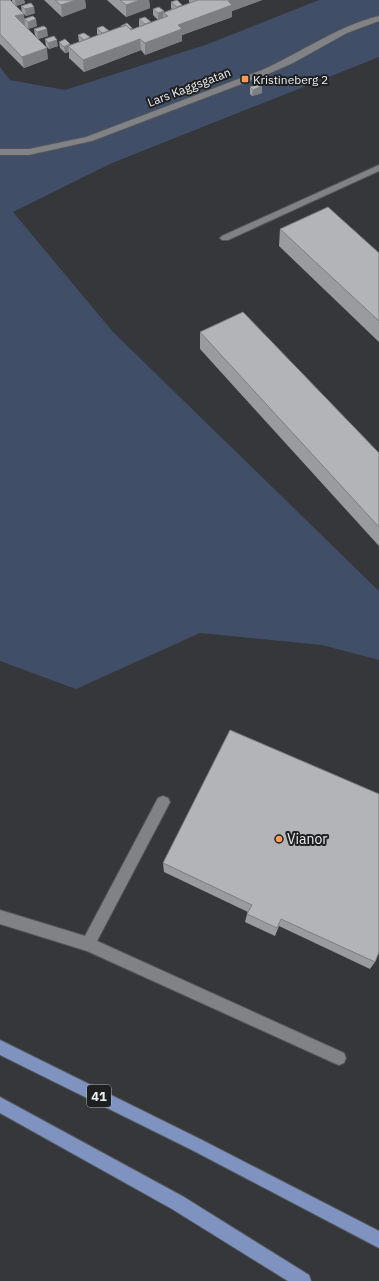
<svg xmlns="http://www.w3.org/2000/svg" width="379" height="1281" font-family="'IBM Plex Sans',sans-serif">
<style>
.green{fill:#414e67}
.lines{fill:none;stroke-linecap:round;stroke-linejoin:round}
.minor-casing{stroke:#535558;stroke-width:2}
.major-casing{stroke:#535558;stroke-width:2}
.minor{fill:#808286;fill-rule:evenodd}
.major{fill:#7e93c0;fill-rule:evenodd}
.wall{fill:#999b9e}
.shaded-wall{fill:#7d7e81}
.building{fill:#b2b4b8;stroke:#7d7e81}
.poi-dot{fill:#fd9c56;stroke:#1e1f20;stroke-width:1.5}
.labels{text-anchor:middle;dominant-baseline:central;stroke-width:4;stroke-linejoin:round;paint-order:stroke}
.far-poi-label{font-size:12px;fill:#edeff1;stroke:#1e1f20;text-anchor:start}
.far-street-label{font-size:12px;fill:#edeff1;stroke:#1e1f20}
.shield{fill:#1e1f20;stroke:#afb1b2;stroke-width:1}
.shield-label{font-size:13px;font-weight:bold;fill:#edeff1}
.poi-label{font-size:14px;fill:#edeff1;stroke:#1e1f20;text-anchor:start}
</style>
<rect width="100%" height="100%" fill="#36373b"/>
<polygon class="green" points="319,0 379,0 379,57 112,163 13,212 113,332 379,591 379,660 322,645 200,633 76,689 0,661 0,67 10,80 65,90 208,44"/>
<g class="lines">
<defs>
<g id="minor">
<path d="M 379,16 L 379,21 L 347,33 L 293,63 L 268,74 L 92,141 L 29,155 L 0,155 L 0,149 L 29,149 L 86,137 L 262,70 C 301,53 337,26 379,16 Z"/>
<polygon points="379,165 379,171 228,240 222,240 220,238 222,236"/>
<polygon points="163,796 168,798 170,802 168,806 97,941 344,1053 346,1058 344,1063 339,1065 334,1063 87,951 0,924 0,910 85,936 158,798"/>
</g>
<g id="major">
<polygon points="0,1040 202,1140 379,1231 379,1248 192,1150 0,1055"/>
<polygon points="0,1097 184,1197 309,1275 311,1281 288,1281 172,1209 0,1113"/>
</g>
</defs>
<use href="#minor" class="minor-casing"/>
<use href="#major" class="major-casing"/>
<use href="#minor" class="minor"/>
<use href="#major" class="major"/>
</g>
<g class="wall">
<polygon points="0,0 12,3 12,0 24,0 25,3 16,6 22,13 21,6 35,13 26,16 24,14 24,19 37,26 28,29 25,26 48,59 24,68 0,44"/>
<polygon points="44,0 85,0 86,8 62,17"/>
<polygon points="107,0 149,0 150,8 126,17"/>
<polygon points="189,0 262,0 232,11 232,17 182,35 182,41 145,55 141,50 84,72 69,58 69,52 65,53 60,48 59,42 70,44 70,45 79,42 78,35 90,37 90,38 98,35 97,34 97,28 109,32 121,27 121,26 132,28 133,29 140,26 139,26 139,19 151,23 158,20 153,15 153,9 164,12 172,9 171,8 171,2 182,5 182,6 190,3 189,2"/>
<polygon points="34,29 48,36 38,39 35,35"/>
<polygon points="45,39 58,46 49,49 46,46"/>
<polygon points="262,86 262,93 252,96 250,94 250,87"/>
<polygon points="280,229 379,253 379,342 279,246"/>
<polygon points="200,332 379,453 379,546 200,349"/>
<polygon points="163,863 375,962 370,969 279,926 275,936 245,922 247,914 248,912 164,872"/>
</g>
<g class="shaded-wall">
<polygon points="15,0 24,0 25,3 16,6"/>
<polygon points="76,0 85,0 86,8 62,17 61,5"/>
<polygon points="140,0 149,0 150,8 126,17 126,5"/>
<polygon points="231,0 262,0 232,11 232,17 182,35 182,41 145,55 145,43 178,25"/>
<polygon points="34,7 35,13 26,16 25,9"/>
<polygon points="164,11 164,13 163,13 163,18 158,20 158,13"/>
<polygon points="24,14 25,26 17,28 15,16"/>
<polygon points="36,19 37,26 28,29 28,22"/>
<polygon points="47,29 48,36 38,39 37,32"/>
<polygon points="140,39 141,50 84,72 83,60"/>
<polygon points="57,40 58,46 49,49 48,43"/>
<polygon points="70,44 71,49 68,46 69,52 65,53 64,47"/>
<polygon points="47,48 48,59 24,68 22,57"/>
<polygon points="262,86 262,93 252,96 253,90"/>
</g>
<g class="building">
<polygon points="0,0 10,0 24,14 15,16 47,48 22,57 0,34"/>
<polygon points="55,0 76,0 61,5"/>
<polygon points="120,0 140,0 126,5"/>
<polygon points="177,0 182,5 177,7 171,2"/>
<polygon points="198,0 231,0 228,1 232,5 178,25 182,29 145,43 140,39 83,60 68,46 126,25 131,30 168,16 163,13"/>
<polygon points="31,3 34,7 25,9 21,6"/>
<polygon points="159,7 164,11 158,13 153,9"/>
<polygon points="33,16 36,19 28,22 24,19"/>
<polygon points="145,17 151,22 145,24 139,19"/>
<polygon points="127,23 132,28 130,29 126,25 122,27 121,26"/>
<polygon points="44,26 47,29 37,32 34,29"/>
<polygon points="103,26 109,31 102,33 97,28"/>
<polygon points="84,33 90,37 84,40 78,35"/>
<polygon points="54,36 57,40 48,43 45,39"/>
<polygon points="65,39 70,44 64,47 59,42"/>
<polygon points="259,84 262,86 253,90 250,87"/>
<polygon points="328,207 379,253 379,321 280,229"/>
<polygon points="243,312 379,453 379,527 200,332"/>
<polygon points="230,730 379,794 379,952 375,962 281,919 277,928 247,914 252,905 163,863"/>
</g>
<g class="poi-dot">
<rect x="241" y="75" width="8" height="8" rx="2"/>
<circle cx="279" cy="839" r="4"/>
</g>
<g class="labels">
<g class="far-poi-label">
<text x="253" y="79">Kristineberg 2</text>
</g>
<g class="far-street-label">
<text transform="translate(189 87) rotate(-21)">Lars Kaggsgatan</text>
</g>
<rect class="shield" x="87" y="1085" width="24" height="22" rx="3"/>
<g class="shield-label">
<text x="99" y="1096">41</text>
</g>
<g class="poi-label">
<text x="287" y="839">Vianor</text>
</g>
</g>
</svg>
